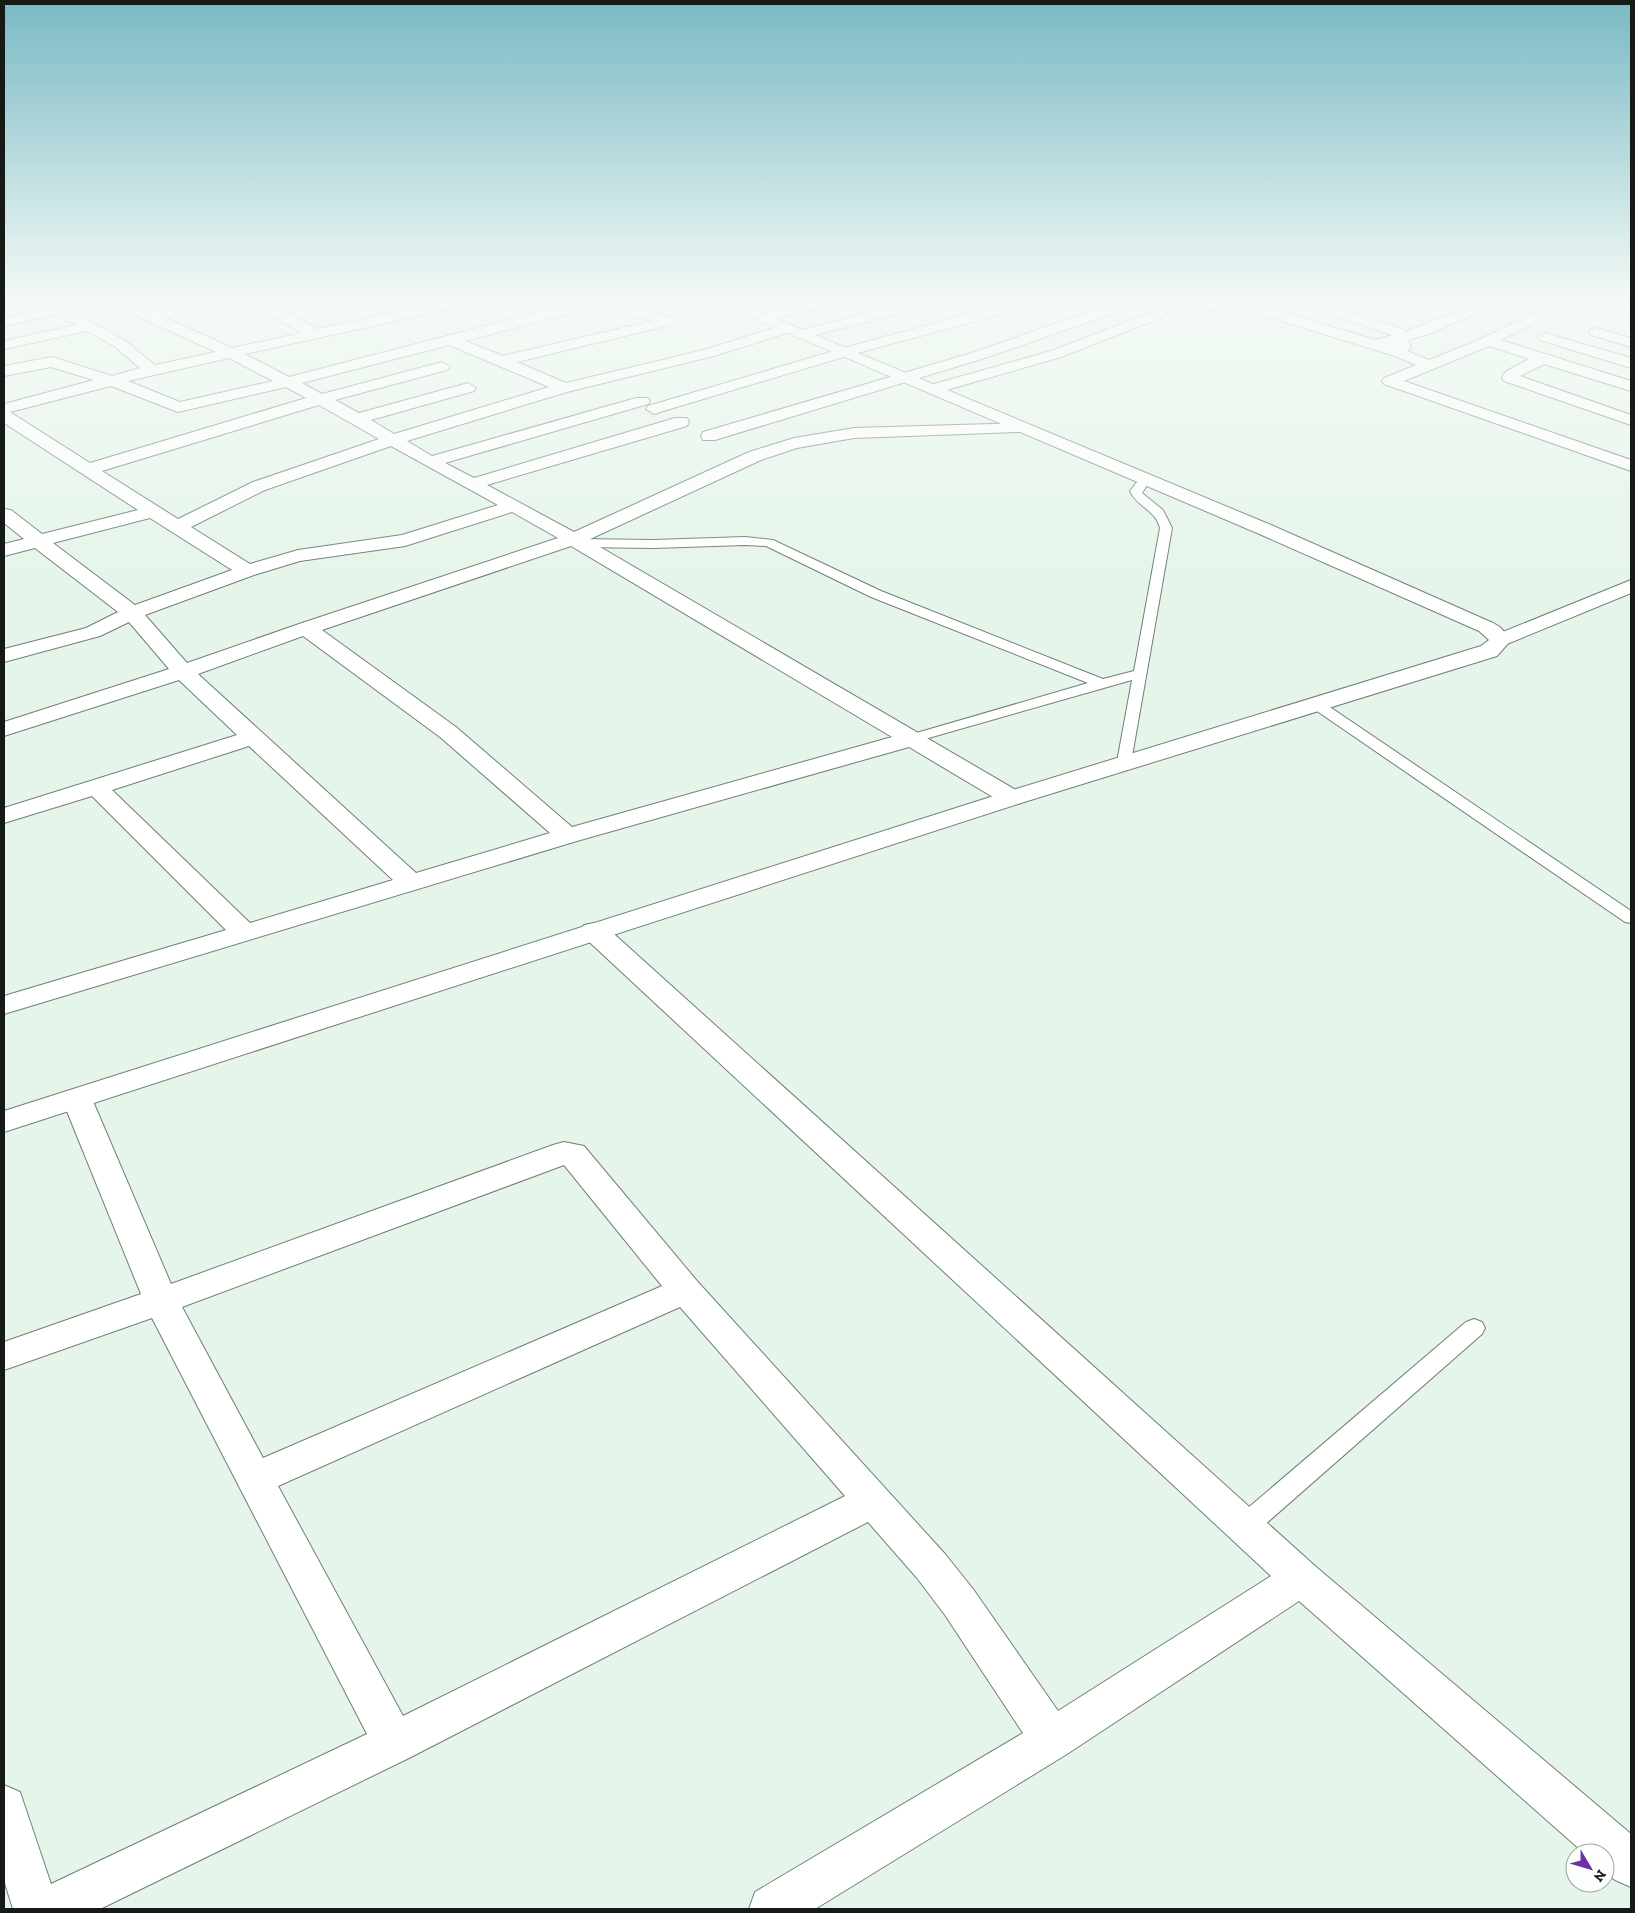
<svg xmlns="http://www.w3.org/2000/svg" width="1635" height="1913" font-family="'Zilla Slab',serif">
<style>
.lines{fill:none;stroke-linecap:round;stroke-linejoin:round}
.lane-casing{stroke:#717f75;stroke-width:2}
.street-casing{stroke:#717f75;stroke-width:2}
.secondary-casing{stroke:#717f75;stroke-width:2}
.lane{fill:#fff;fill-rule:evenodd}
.street{fill:#fff;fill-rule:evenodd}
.secondary{fill:#fff;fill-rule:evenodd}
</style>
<rect width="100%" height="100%" fill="#e6f5ea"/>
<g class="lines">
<defs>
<g id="lane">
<path d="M 1145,476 L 1151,479 L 1142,493 L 1163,510 L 1172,528 L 1131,762 L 1124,766 L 1117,762 L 1132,680 L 911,743 L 904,739 L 906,736 L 1088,683 L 871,597 L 766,546 L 745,545 L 654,548 L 580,547 L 574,543 L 580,539 L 654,540 L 745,537 L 773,540 L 881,591 L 1103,679 L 1134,671 L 1160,528 C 1156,510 1137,507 1130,491 L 1141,477 Z"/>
<polygon points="1316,700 1321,701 1631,911 1631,923 1625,922 1311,707 1309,704"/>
<polygon points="1474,1319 1482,1322 1485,1328 1482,1334 1253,1535 1244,1538 1235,1535 1232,1527 1235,1519 1466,1322"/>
</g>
<g id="street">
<path d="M 35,300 L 53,300 L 61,305 L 80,300 L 107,300 L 105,303 L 72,311 L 124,340 L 155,365 L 216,352 L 144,319 L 109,300 L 128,300 L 152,311 L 196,300 L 222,300 L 220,303 L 164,317 L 232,348 L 302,333 L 244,300 L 262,300 L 318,329 L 452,300 L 480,300 L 473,304 L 245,354 L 289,377 L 585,300 L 609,300 L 674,318 L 676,321 L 674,324 L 517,362 L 566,383 L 704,350 L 783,325 L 793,325 L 795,328 L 793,331 L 714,356 L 567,392 L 407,441 L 432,456 L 636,398 L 648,398 L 650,401 L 648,404 L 445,463 L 474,478 L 675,418 L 687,418 L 689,422 L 687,426 L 487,485 L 574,532 L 749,452 L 794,438 L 854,428 L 1025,423 L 1027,427 L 1025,431 L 1019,432 L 854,438 L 797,448 L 761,460 L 588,540 L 1021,793 L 1024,798 L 1021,803 L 1012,805 L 1003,803 L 909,747 L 577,841 L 4,1014 L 4,996 L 226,930 L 92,796 L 4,823 L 4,808 L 237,735 L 179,680 L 4,736 L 4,722 L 169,669 L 129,622 L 100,636 L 4,662 L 4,649 L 86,628 L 118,612 L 35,548 L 4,556 L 4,544 L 24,539 L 4,523 L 4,509 L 11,510 L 42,534 L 138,510 L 4,423 L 4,404 L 94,380 L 51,367 L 4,376 L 4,366 L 52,357 L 112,376 L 140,368 L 114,346 L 87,331 L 4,349 L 4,341 L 76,325 L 57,314 L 4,326 L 4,318 L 46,308 ZM 598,306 L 652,321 L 503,356 L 465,341 ZM 449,345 L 549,387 L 394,434 L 371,420 L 474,391 L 476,388 L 468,383 L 359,413 L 335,400 L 447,370 L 450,367 L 442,362 L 322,394 L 302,383 ZM 229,358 L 273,381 L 180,402 L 128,381 ZM 111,386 L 178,412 L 286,387 L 306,398 L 90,463 L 10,412 ZM 319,405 L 379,439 L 253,482 L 178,519 L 102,471 ZM 391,446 L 498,505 L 402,535 L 298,550 L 250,564 L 191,527 L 265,490 ZM 512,512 L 558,538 L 299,624 L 187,663 L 145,615 L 254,575 L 300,561 L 405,546 ZM 150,518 L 232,570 L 135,605 L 53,543 ZM 571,546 L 892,737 L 572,827 L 456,727 L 322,630 ZM 303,636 L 440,737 L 550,833 L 416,873 L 198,674 ZM 249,746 L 393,880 L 250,923 L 112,790 Z"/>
<polygon points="311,300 337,300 335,303 316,307 311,306 309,303"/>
<polygon points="818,300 844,300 842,303 762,322 755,318 757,315"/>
<polygon points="917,300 942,300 940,303 800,339 793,335 795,332"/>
<polygon points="1020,300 1044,300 1042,303 850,355 660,412 654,414 646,409 648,406 840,349"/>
<polygon points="1123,300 1145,300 1143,303 985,358 715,440 703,440 701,436 703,432 975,352"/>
<polygon points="1214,300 1245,300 1375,340 1392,335 1322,311 1316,305 1315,300 1329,300 1332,305 1403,329 1405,332 1485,300 1505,300 1432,333 1408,340 1411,347 1407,351 1429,360 1483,338 1560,300 1579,300 1501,340 1631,381 1631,391 1544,364 1520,376 1631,415 1631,425 1504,381 1502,378 1505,372 1529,359 1489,346 1404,381 1631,460 1631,471 1384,384 1382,381 1384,378 1416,365 1395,356 1229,305 1205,312 1198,308 1200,305"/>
<polygon points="1158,310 1163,311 1165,314 1163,317 1061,357 933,394 925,389 927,386 1051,351"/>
<polygon points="1596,328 1631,338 1631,347 1591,335 1589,332 1591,329"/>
<polygon points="1545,333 1631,358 1631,368 1540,340 1538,337"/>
<polygon points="1631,580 1631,593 1507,644 1500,646 1493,644 1489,640 1493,636"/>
<path d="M 594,923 L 604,925 L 1315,1566 L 1631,1834 L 1631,1887 L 1615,1880 L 1605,1872 L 1605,1853 L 1584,1853 L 1299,1601 L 1067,1754 L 815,1909 L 749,1909 L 755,1892 L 1023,1733 L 945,1615 L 917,1578 L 868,1522 L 409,1758 L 100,1909 L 13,1909 L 4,1880 L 4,1785 L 20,1792 L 51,1884 L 367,1734 L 152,1318 L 4,1370 L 4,1342 L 141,1294 L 62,1099 L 66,1092 L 77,1089 L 88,1092 L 92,1099 L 171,1284 L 553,1145 L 564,1142 L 584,1146 L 697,1281 L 945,1554 L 973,1589 L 1058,1711 L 1271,1576 L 584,937 L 581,931 L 584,925 ZM 564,1165 L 662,1286 L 263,1458 L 182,1307 ZM 680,1307 L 845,1496 L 403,1716 L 278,1486 Z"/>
</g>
<polygon id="secondary" points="711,300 731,300 1271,525 1493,623 1500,627 1511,640 1497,656 1021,803 4,1132 4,1111 1003,793 1481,646 1489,640 1479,631 1257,533"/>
</defs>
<use href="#lane" class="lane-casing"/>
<use href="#street" class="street-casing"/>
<use href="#secondary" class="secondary-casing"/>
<use href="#lane" class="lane"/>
<use href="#street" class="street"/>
<use href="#secondary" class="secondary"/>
</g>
<linearGradient id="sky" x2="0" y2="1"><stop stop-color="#79b9c4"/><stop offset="0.53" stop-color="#f4faf6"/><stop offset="1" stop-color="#f4faf6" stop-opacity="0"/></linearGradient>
<rect width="1635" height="568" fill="url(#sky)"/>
<rect width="1635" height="1913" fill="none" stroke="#151a16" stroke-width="10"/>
<g transform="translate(1590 1868) rotate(128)"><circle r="24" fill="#fcfffd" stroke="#a0a3a1"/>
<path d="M0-4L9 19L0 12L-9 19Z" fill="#6d31a7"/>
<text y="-8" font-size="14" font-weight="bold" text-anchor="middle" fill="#151a16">N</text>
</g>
</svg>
